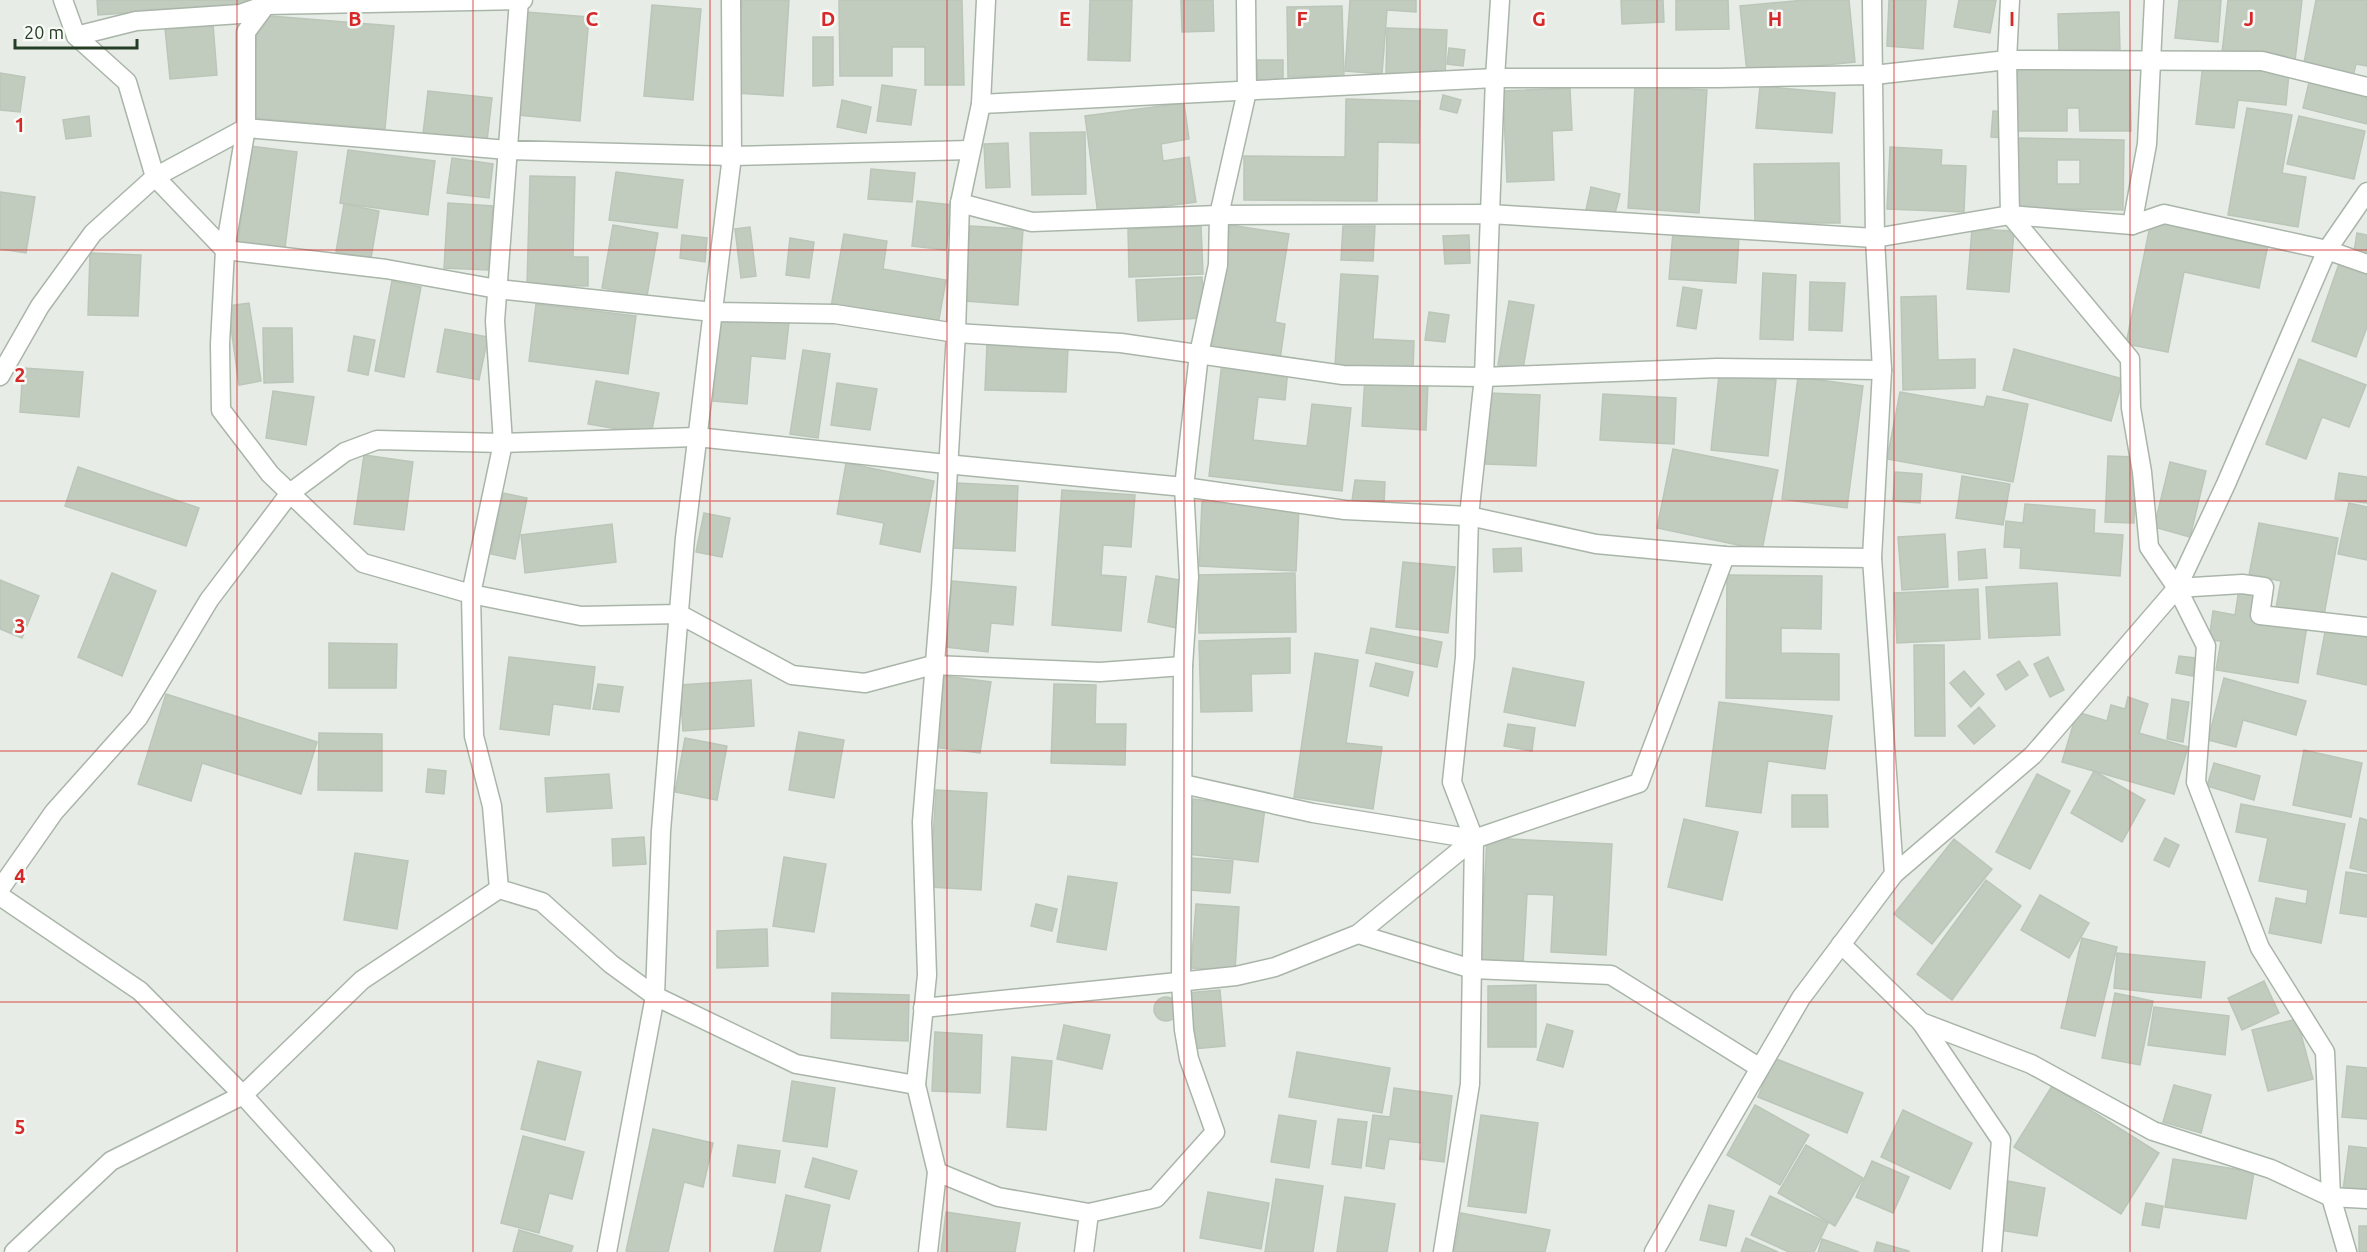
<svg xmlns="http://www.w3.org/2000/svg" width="2367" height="1252" font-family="Ubuntu,sans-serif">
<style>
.building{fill:#c1cbbe;stroke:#bbc6b9;stroke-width:1.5;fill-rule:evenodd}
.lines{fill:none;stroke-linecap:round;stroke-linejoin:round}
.minor-casing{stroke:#aab5a9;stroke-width:21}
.tertiary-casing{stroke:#aab5a9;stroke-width:21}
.minor{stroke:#fff;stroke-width:18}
.tertiary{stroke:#fff;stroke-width:18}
.grid{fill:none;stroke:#d62828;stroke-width:1.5;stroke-opacity:0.55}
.grid-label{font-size:20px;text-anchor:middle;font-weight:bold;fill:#d62828;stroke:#f7faf6;stroke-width:5;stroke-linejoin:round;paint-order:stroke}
</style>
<rect width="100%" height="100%" fill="#e7ede6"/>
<g class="building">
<polygon points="97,0 258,0 258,4 98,15"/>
<polygon points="742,0 789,0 783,96 736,93"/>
<polygon points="839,0 962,0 964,85 925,85 925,47 892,47 892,76 840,76"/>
<polygon points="1090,0 1132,0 1130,61 1088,60"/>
<polygon points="1181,0 1213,0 1214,31 1182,32"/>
<polygon points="1350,0 1416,0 1416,12 1387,10 1382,74 1345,71"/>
<polygon points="1621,0 1663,0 1664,22 1622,24"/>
<polygon points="1676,0 1728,0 1729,29 1676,30"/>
<polygon points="1805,0 1849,0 1855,62 1747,73 1740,6"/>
<polygon points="1889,0 1926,0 1923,49 1887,46"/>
<polygon points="1959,0 1996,0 1990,33 1954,27"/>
<polygon points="2179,0 2221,0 2218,42 2175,38"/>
<polygon points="2228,0 2302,0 2295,61 2222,53"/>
<polygon points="2316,0 2367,0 2367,66 2356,64 2353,77 2303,68"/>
<polygon points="652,5 701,9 693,100 644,96"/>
<polygon points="1342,6 1344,76 1288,77 1287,7"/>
<polygon points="526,12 589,17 580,121 518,115"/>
<polygon points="2119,12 2120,52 2059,53 2058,14"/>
<polygon points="258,15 394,26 385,129 250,118"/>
<polygon points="213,24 217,75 170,79 165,28"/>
<polygon points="1387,28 1447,30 1445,76 1386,75"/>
<polygon points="813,37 833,37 833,85 813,86"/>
<polygon points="1449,48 1465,50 1463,66 1447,64"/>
<polygon points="1257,60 1283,60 1283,86 1257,85"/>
<polygon points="2130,64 2131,131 2080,131 2079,108 2067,108 2067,131 2016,131 2016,65"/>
<polygon points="2203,64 2289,73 2286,105 2238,100 2234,128 2196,124"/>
<polygon points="0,73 25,77 20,112 0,110"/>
<polygon points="2310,78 2367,92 2367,124 2303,108"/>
<polygon points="882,85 916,90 911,125 877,121"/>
<polygon points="1635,86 1707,90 1699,213 1628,208"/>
<polygon points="1760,86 1835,93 1832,133 1756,128"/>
<polygon points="1570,88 1572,130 1552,131 1554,180 1507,182 1503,91"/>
<polygon points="428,91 492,98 487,141 423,134"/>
<polygon points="1443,95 1461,100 1457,113 1440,109"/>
<polygon points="1346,99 1420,101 1419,143 1378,142 1377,201 1244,200 1244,156 1345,157"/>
<polygon points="842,100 871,107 866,133 837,127"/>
<polygon points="1184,103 1189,139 1161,144 1163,161 1189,157 1196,202 1098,215 1085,116"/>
<polygon points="2247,108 2292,115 2282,173 2306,177 2298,227 2228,215"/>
<polygon points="1993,111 2008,112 2005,138 1991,137"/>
<polygon points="89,116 91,136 66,139 63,120"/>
<polygon points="2299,116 2365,131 2354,179 2287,164"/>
<polygon points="1085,132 1086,194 1032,195 1030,133"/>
<path d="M 2018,138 L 2124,140 L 2123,210 L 2017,208 ZM 2057,160 L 2080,160 L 2080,184 L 2057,184 Z"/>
<polygon points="1008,143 1010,187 986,188 984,144"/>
<polygon points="251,146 297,152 285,248 238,242"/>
<polygon points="1890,147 1942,150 1941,165 1966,166 1964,212 1887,209"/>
<polygon points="348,150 435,161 428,215 340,203"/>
<polygon points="452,158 493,164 489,198 447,193"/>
<polygon points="1839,163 1840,223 1755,223 1754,164"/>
<polygon points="871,169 915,173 912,202 868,199"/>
<polygon points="616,172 683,180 677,228 609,220"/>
<polygon points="530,176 575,177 573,257 588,257 588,286 527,285"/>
<polygon points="1591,187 1620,194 1614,217 1586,210"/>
<polygon points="0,192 35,197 26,253 0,249"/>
<polygon points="917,201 952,205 946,250 912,246"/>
<polygon points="448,203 493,206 488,270 444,268"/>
<polygon points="344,204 379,211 371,258 336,252"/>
<polygon points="2151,221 2268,245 2259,288 2184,272 2168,352 2126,344"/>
<polygon points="613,225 658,233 647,296 602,288"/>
<polygon points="1230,225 1289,234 1275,322 1285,324 1280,360 1211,350"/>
<polygon points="970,226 1023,229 1018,305 965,301"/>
<polygon points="1201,226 1203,274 1129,277 1128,229"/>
<polygon points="1343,226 1375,226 1373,261 1341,260"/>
<polygon points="750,227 756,276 741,278 735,229"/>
<polygon points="1972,229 2014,231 2009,292 1967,289"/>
<polygon points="1673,232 1739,237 1736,283 1669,279"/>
<polygon points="2357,233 2367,235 2367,260 2353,258"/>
<polygon points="844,234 887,241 883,269 946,280 938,325 831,307"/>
<polygon points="682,235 707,238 705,262 680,258"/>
<polygon points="1469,235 1470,263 1445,264 1443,236"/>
<polygon points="790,238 814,242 809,278 786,275"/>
<polygon points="90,253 141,255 138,316 88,315"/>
<polygon points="2341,258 2367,268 2367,327 2356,357 2312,341"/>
<polygon points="1763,273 1796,275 1793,340 1760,339"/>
<polygon points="1341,274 1378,276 1373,339 1414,341 1413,370 1335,365"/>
<polygon points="1202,277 1205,318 1138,321 1136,280"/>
<polygon points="392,281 421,287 404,377 375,371"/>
<polygon points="1810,282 1845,283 1842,331 1809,330"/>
<polygon points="1683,287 1702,290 1696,329 1677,326"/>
<polygon points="1936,296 1938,360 1975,359 1975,388 1903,390 1901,297"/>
<polygon points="1509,301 1534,305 1523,369 1498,365"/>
<polygon points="249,303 261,381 239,385 228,306"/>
<polygon points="536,304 636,316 628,374 529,361"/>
<polygon points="1429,312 1449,315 1445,342 1425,340"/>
<polygon points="720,316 789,322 785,359 751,356 747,404 713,401"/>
<polygon points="263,328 292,328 293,382 264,383"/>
<polygon points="445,329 488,337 479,380 437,372"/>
<polygon points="354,336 375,340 368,375 348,371"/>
<polygon points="987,344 1068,347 1066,392 985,390"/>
<polygon points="2014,349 2123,379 2111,421 2003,390"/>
<polygon points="803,350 830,354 818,438 790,434"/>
<polygon points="2299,359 2366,385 2349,427 2322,417 2306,459 2266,444"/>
<polygon points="1222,362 1288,369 1285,400 1258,397 1253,440 1307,446 1312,404 1351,408 1342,491 1209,476"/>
<polygon points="23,368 83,372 79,417 20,412"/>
<polygon points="1719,375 1776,380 1768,456 1711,450"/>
<polygon points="1365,377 1428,381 1426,430 1362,426"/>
<polygon points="1798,377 1863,386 1847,508 1782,499"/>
<polygon points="596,381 659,393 651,435 588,424"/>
<polygon points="837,383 877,389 870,430 831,425"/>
<polygon points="273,391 314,397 306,445 266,438"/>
<polygon points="1900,392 1984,407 1987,396 2028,404 2013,482 1887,459"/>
<polygon points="1489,393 1540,395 1536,466 1485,464"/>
<polygon points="1603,394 1676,398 1674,444 1600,440"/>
<polygon points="1673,449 1778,470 1762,550 1657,528"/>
<polygon points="364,455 413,462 404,530 354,524"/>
<polygon points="2108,456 2136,457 2134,523 2105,522"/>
<polygon points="2170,462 2206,471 2190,537 2154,527"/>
<polygon points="846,463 934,481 920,552 880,544 884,523 837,514"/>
<polygon points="78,467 199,508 186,546 65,506"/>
<polygon points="1895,472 1922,474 1920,503 1893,501"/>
<polygon points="2339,473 2367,477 2367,503 2335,499"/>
<polygon points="1962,476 2010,484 2003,525 1956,518"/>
<polygon points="1355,480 1385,482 1384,504 1352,501"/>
<polygon points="956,483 1018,486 1015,551 952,548"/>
<polygon points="1062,490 1135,495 1131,547 1103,545 1101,575 1126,577 1121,631 1052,625"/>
<polygon points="503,493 527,498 515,559 491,554"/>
<polygon points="1202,502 1299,507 1296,571 1199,566"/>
<polygon points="2349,503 2367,507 2367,560 2338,554"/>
<polygon points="2025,504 2095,510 2094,533 2123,535 2120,576 2020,568 2021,548 2004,547 2006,521 2023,523"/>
<polygon points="704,513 730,518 722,557 696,552"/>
<polygon points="2259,523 2338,538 2323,621 2275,613 2281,581 2249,575"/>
<polygon points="612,524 616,562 525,573 521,535"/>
<polygon points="1945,534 1948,587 1902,590 1898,537"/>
<polygon points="1521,548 1522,571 1494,572 1493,549"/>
<polygon points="1985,549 1987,578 1959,580 1958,552"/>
<polygon points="1403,562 1455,567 1448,633 1396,627"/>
<polygon points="112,573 156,591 122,676 78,657"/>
<polygon points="1295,573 1296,632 1199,633 1198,575"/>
<polygon points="1727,575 1822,576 1821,629 1781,628 1781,653 1839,654 1839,700 1726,698"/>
<polygon points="1156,576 1186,581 1177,628 1148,622"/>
<polygon points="0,580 39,596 22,638 0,629"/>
<polygon points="952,581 1016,587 1013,625 991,623 988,652 946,647"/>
<polygon points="2057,583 2060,635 1989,638 1986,587"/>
<polygon points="1978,589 1980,639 1897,643 1894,593"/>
<polygon points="2239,589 2258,593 2254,618 2307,626 2298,683 2216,670 2221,641 2209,640 2213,611 2235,615"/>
<polygon points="2326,627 2367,636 2367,685 2317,674"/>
<polygon points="1371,628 1442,642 1437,667 1366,653"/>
<polygon points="1290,638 1290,673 1251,674 1252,711 1201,712 1199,641"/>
<polygon points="329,643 397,644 396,688 329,688"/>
<polygon points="1914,645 1944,645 1945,736 1915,736"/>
<polygon points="1315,653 1358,660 1346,743 1382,747 1373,809 1294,797"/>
<polygon points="2179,656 2195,658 2193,676 2176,673"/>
<polygon points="509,657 595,667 590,709 553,704 549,735 500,729"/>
<polygon points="2048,657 2064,690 2050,697 2034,664"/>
<polygon points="2019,661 2028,675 2006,690 1997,675"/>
<polygon points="1376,663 1413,672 1408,696 1370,686"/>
<polygon points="1513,668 1584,682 1575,726 1504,712"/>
<polygon points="1964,671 1984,694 1971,707 1950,683"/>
<polygon points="944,676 991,682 980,753 934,747"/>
<polygon points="2224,678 2306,701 2296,735 2243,720 2236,747 2208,740"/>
<polygon points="751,680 754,726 683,731 680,685"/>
<polygon points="598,684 623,687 619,712 593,709"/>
<polygon points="1054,684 1096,685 1095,724 1126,724 1125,765 1051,763"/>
<polygon points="166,694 317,742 301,794 202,763 191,801 138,784"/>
<polygon points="2128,697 2148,704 2139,733 2188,747 2174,794 2062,762 2077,712 2107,721 2111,705 2125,709"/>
<polygon points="2172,699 2189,702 2183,742 2167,739"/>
<polygon points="1719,702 1832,716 1825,769 1768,761 1761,813 1706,806"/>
<polygon points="1979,707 1995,726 1974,744 1958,726"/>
<polygon points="1508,724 1535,728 1532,751 1504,746"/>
<polygon points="799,732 844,740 834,798 789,790"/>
<polygon points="319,733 382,734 382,791 318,790"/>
<polygon points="685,738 727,746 717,800 675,792"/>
<polygon points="2304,750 2362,763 2351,817 2293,805"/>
<polygon points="2214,763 2260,776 2254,800 2207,786"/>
<polygon points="428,769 446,771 444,794 426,792"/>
<polygon points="2094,771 2145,800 2122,842 2071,813"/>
<polygon points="609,774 612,808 547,812 545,778"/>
<polygon points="2037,774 2070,791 2030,869 1996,852"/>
<polygon points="936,790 987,793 981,890 930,887"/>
<polygon points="1792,795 1827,795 1828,827 1792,827"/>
<polygon points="1193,799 1265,808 1258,862 1187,854"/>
<polygon points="2241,804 2345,824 2321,943 2269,933 2276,898 2306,904 2308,890 2259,881 2268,838 2236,832"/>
<polygon points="2360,818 2367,820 2367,872 2350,868"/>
<polygon points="1684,819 1738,832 1722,900 1668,887"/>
<polygon points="644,837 646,864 613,866 612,839"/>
<polygon points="1487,838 1612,844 1606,955 1551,952 1554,895 1527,894 1523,965 1480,963"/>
<polygon points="2165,838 2179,845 2169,867 2154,860"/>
<polygon points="1954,839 1992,869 1932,944 1894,914"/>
<polygon points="355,853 408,861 397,929 344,920"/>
<polygon points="784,857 826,864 814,932 773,926"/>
<polygon points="1192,858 1233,861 1230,893 1190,890"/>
<polygon points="2346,872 2367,875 2367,917 2340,913"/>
<polygon points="1068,876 1117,883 1106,950 1057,942"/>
<polygon points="1986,880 2021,906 1952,1000 1917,974"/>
<polygon points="2040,895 2089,923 2069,958 2021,930"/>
<polygon points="1036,904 1057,909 1052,931 1031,926"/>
<polygon points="1196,904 1239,907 1235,971 1191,968"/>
<polygon points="767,929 768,966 717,968 717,931"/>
<polygon points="2082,938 2117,947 2095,1036 2061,1028"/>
<polygon points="2117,953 2205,962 2201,998 2114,988"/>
<polygon points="2264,981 2279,1013 2242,1030 2228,998"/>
<polygon points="1536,985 1536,1047 1488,1047 1488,986"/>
<polygon points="1220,990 1225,1046 1193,1049 1187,993"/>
<polygon points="832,993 909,995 908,1041 831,1038"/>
<polygon points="2115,993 2153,1001 2140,1065 2102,1058"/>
<circle cx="1166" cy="1009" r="12"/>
<polygon points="2154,1007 2229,1016 2225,1055 2148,1045"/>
<polygon points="2297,1019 2313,1079 2268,1091 2252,1030"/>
<polygon points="1547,1024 1573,1031 1563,1067 1537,1060"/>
<polygon points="1064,1025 1110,1035 1102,1069 1057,1059"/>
<polygon points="935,1032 982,1035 980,1093 932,1091"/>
<polygon points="1297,1052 1390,1068 1382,1113 1289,1097"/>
<polygon points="1012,1057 1052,1061 1046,1130 1007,1127"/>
<polygon points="1774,1058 1863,1093 1847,1133 1758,1097"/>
<polygon points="538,1061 581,1072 565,1140 521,1129"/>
<polygon points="2347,1066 2367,1068 2367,1119 2342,1117"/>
<polygon points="792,1081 835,1088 827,1147 783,1141"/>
<polygon points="2174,1085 2211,1095 2201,1133 2163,1122"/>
<polygon points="2052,1086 2159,1153 2121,1214 2014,1147"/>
<polygon points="1394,1088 1452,1096 1444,1162 1420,1159 1422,1143 1389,1139 1384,1169 1366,1166 1373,1115 1390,1117"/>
<polygon points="1755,1105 1809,1135 1780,1185 1727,1155"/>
<polygon points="1903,1110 1972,1143 1950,1189 1881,1157"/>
<polygon points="1279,1115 1316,1121 1309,1168 1271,1162"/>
<polygon points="1481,1115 1538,1123 1526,1213 1468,1206"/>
<polygon points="1338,1119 1367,1122 1361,1168 1332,1164"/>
<polygon points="653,1129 713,1143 703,1187 684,1182 668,1252 632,1252 626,1251"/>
<polygon points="523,1136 584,1152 572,1199 549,1193 539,1233 501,1223"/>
<polygon points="738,1145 780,1151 775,1183 733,1176"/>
<polygon points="1806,1145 1863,1178 1835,1226 1778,1193"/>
<polygon points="2349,1146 2367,1148 2367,1193 2343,1190"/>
<polygon points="813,1158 857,1171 849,1199 805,1187"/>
<polygon points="2173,1159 2254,1172 2246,1219 2165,1207"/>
<polygon points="1872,1161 1909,1177 1893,1213 1856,1197"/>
<polygon points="1276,1179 1323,1186 1313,1252 1265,1252"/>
<polygon points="2008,1181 2045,1188 2037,1236 1999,1230"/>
<polygon points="1208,1192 1269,1203 1261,1249 1200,1238"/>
<polygon points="786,1195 830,1205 820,1252 774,1252"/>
<polygon points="1770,1196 1828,1223 1814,1252 1789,1252 1751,1235"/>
<polygon points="1345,1197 1395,1204 1387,1252 1337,1252"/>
<polygon points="2146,1203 2163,1206 2159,1228 2142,1225"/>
<polygon points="1709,1205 1734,1211 1726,1246 1700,1240"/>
<polygon points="946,1212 1020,1223 1015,1252 941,1252"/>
<polygon points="1461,1213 1550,1230 1545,1252 1454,1252"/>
<rect x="2359" y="1226" width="8" height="26"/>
<polygon points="519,1230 573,1246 571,1252 513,1252"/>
<polygon points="1746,1238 1778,1252 1741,1252"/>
<polygon points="1822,1239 1859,1252 1818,1252"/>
<polygon points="1877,1242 1909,1251 1909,1252 1874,1252"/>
</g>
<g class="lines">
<defs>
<g id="minor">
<polyline points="63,0 76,36 127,82 155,177 225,250 386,269 497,289 713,312 835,314 956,333 1121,343 1343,375 1484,377 1717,368 1882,370"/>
<polyline points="266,0 266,5 246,32 246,128 225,250 220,344 221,410 270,474 363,563 471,594 474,736 492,806 499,889 542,902 611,964 655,996 796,1064 916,1085 937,1172 928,1252"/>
<polyline points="519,0 495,321 503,443 471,594 581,616 679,614 792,675 865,683 933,665 1100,672 1183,666"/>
<polyline points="1872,0 1875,238 1882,370 1872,558 1894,874"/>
<polyline points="2010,0 2007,60 2010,215 2130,359 2131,408 2142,472 2149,547 2177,588 2206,646 2196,782 2260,948 2325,1052 2331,1197 2347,1252"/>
<polyline points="76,36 136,21 240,14 266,5 523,0"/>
<polyline points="981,104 1495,78 1719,78 1874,75 2007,60 2262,61 2367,87"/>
<polyline points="960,203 1032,222 1219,215 1490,214 1875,238 2010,215 2132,225 2164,214 2327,250 2367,264"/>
<polyline points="2132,225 2147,144 2154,0"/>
<polyline points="0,376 40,306 93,233 155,177 246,128 508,150 732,156 971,150"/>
<polyline points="2177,588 2242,584 2264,587 2260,615 2367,627"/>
<polyline points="1183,784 1313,813 1474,839"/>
<polyline points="0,889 54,812 138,718 209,600 290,493 345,452 377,440 503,443 697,437 946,464 1184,487 1345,510 1469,516 1596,544 1725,556 1872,558"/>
<polyline points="0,896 140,991 243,1095 385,1252"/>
<polyline points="1358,934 1472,969 1611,975 1760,1068"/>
<polyline points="1841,944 1921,1022 2031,1064 2153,1131 2271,1169 2331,1197 2367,1199"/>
<polyline points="923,1008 1236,976 1275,967 1358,934 1474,839 1639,783 1725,556"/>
<polyline points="1921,1022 2001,1140 1992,1252"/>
<polyline points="916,1085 927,975 922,822 941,589 956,333 960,203 981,104 986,0"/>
<polyline points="937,1172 998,1197 1089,1213 1084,1252"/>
<polyline points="1089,1213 1156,1198 1215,1132 1189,1059 1184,1030 1181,982 1183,666 1189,577 1184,487 1199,354 1218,265 1219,215 1247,91 1246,0"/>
<polyline points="14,1252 111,1161 243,1095 362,980 499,889"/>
<polyline points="607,1252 655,996 661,831 685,538 732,156 731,0"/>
<polyline points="1443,1252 1470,1084 1474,839 1452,782 1465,657 1469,516 1484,377 1495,78 1500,0"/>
</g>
<polyline id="tertiary" points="1654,1252 1690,1188 1801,998 1894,874 2033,755 2177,588 2226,484 2327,250 2367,192"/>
</defs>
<use href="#minor" class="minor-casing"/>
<use href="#tertiary" class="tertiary-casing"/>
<use href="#minor" class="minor"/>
<use href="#tertiary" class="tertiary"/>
</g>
<path class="grid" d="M 237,0 L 237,1252M 473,0 L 473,1252M 710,0 L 710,1252M 947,0 L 947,1252M 1184,0 L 1184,1252M 1420,0 L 1420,1252M 1657,0 L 1657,1252M 1894,0 L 1894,1252M 2130,0 L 2130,1252M 0,250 L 2367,250M 0,501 L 2367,501M 0,751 L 2367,751M 0,1002 L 2367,1002"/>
<g class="grid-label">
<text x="355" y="26">B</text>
<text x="592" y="26">C</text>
<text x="828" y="26">D</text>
<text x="1065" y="26">E</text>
<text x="1302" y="26">F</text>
<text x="1539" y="26">G</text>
<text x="1775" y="26">H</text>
<text x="2012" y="26">I</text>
<text x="2249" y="26">J</text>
<text x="20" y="132">1</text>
<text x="20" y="382">2</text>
<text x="20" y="633">3</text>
<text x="20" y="883">4</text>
<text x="20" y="1134">5</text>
</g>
<path d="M15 39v9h122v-9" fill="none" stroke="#273e26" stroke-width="3"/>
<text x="24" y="39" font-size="18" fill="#273e26" stroke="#f7faf6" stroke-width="4.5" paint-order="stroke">20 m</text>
</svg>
